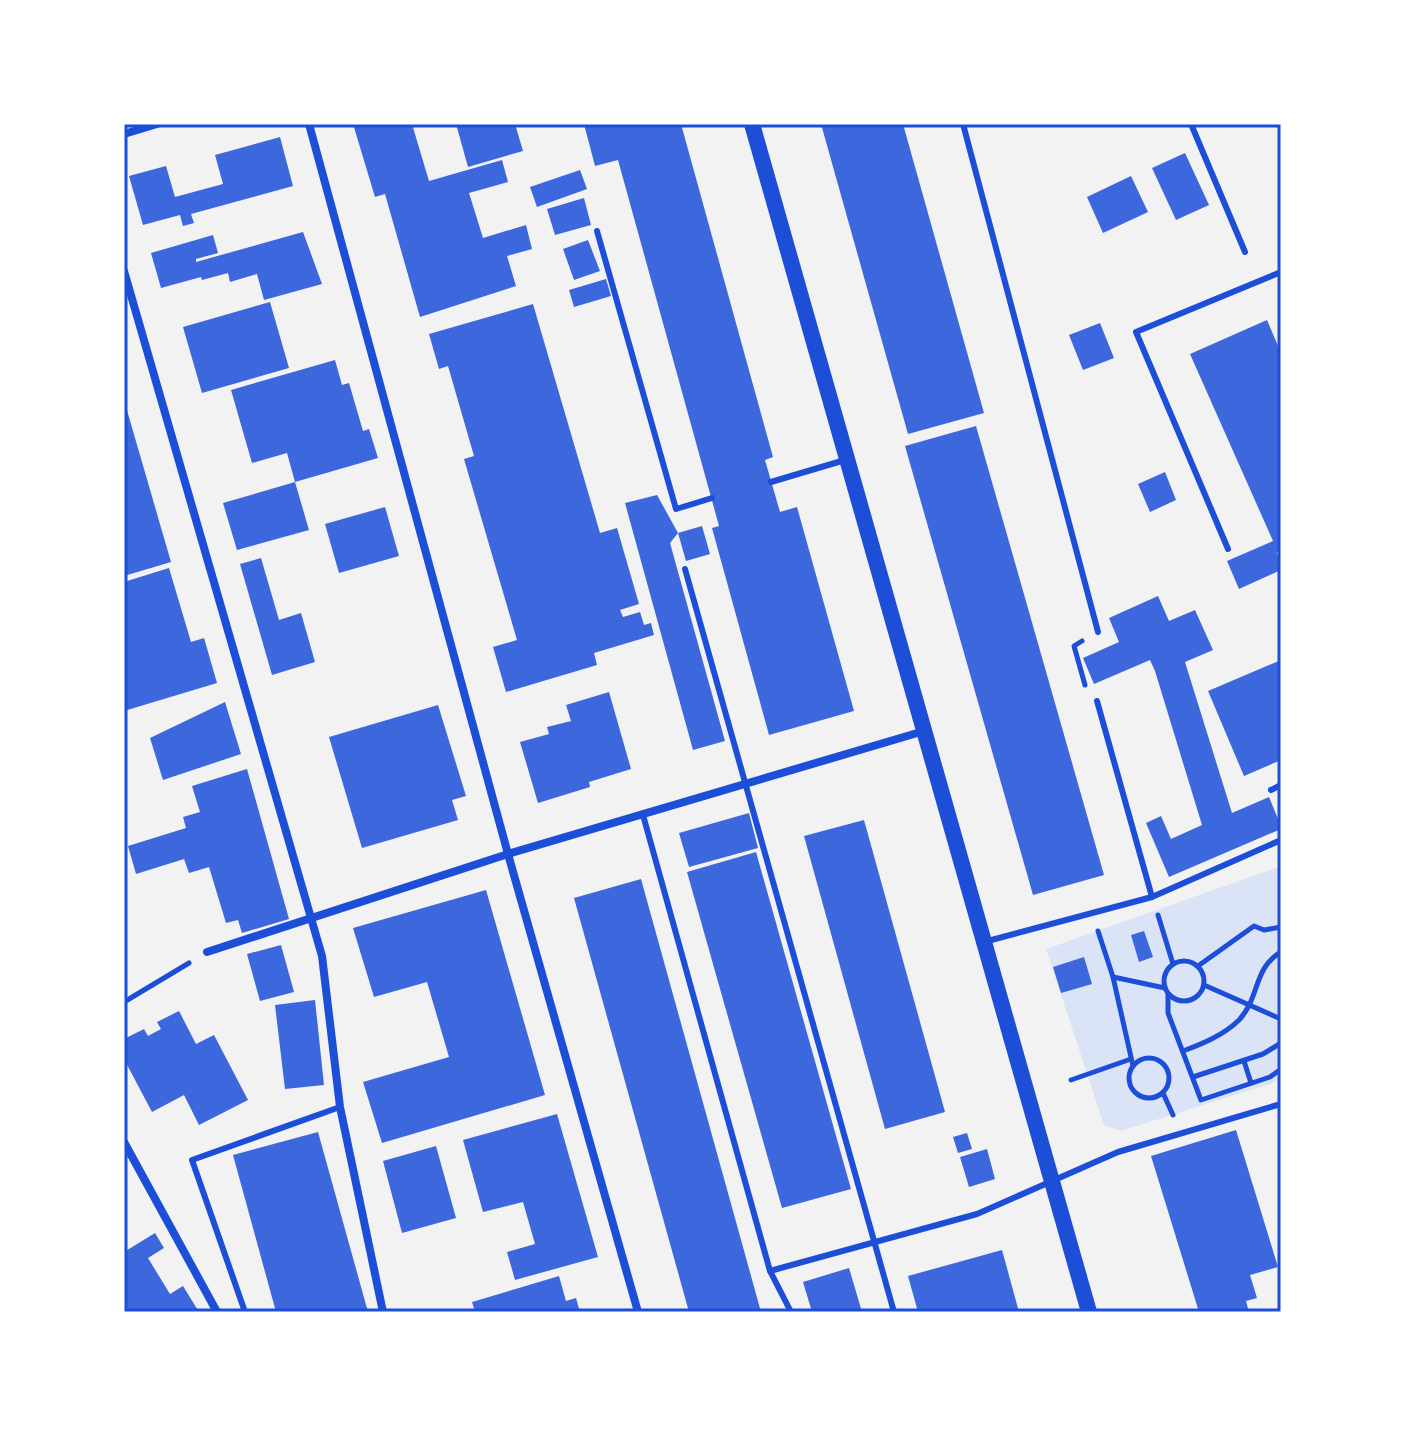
<svg xmlns="http://www.w3.org/2000/svg" width="1405" height="1436" font-family="'DejaVu Sans',sans-serif">
<style>
.green{fill:#dbe4f7}
.building{fill:#3d67dc}
.lines{fill:none;stroke-linecap:round;stroke-linejoin:round}
.path{stroke:#1d4ed8;stroke-width:5}
.service{stroke:#1d4ed8;stroke-width:6}
.minor{stroke:#1d4ed8;stroke-width:8}
.secondary{stroke:#1d4ed8;stroke-width:16}
.neatline{fill:none;stroke:#1d4ed8;stroke-width:3}
</style>
<rect width="100%" height="100%" fill="#f2f2f2"/>
<polygon class="green" points="1281,866 1281,1077 1273,1083 1121,1131 1104,1125 1046,949"/>
<g class="building">
<polygon points="353,124 412,124 429,181 502,160 508,182 469,193 483,238 526,225 532,249 507,256 516,286 420,317 385,194 375,197"/>
<polygon points="456,124 515,124 523,151 468,167"/>
<polygon points="584,124 681,124 773,457 765,460 780,512 797,507 854,711 769,735 712,528 719,526 618,160 595,166"/>
<polygon points="821,124 903,124 984,413 908,434"/>
<polygon points="280,137 293,186 191,214 194,223 183,226 180,215 143,225 129,176 166,166 175,197 223,184 215,155"/>
<polygon points="1185,153 1209,205 1176,220 1152,168"/>
<polygon points="580,170 587,189 537,207 530,187"/>
<polygon points="1131,176 1148,212 1103,233 1087,197"/>
<polygon points="584,198 591,225 555,235 547,209"/>
<polygon points="303,232 322,284 264,300 257,274 230,282 228,273 202,280 201,277 161,288 151,253 213,235 218,253 196,259 196,262"/>
<polygon points="588,240 600,271 574,280 563,249"/>
<polygon points="606,279 611,296 574,307 569,290"/>
<polygon points="270,302 289,368 202,393 183,327"/>
<polygon points="533,304 600,533 617,528 639,604 620,610 623,617 640,612 644,625 651,623 654,635 594,653 597,665 506,692 493,647 517,640 464,459 474,456 448,366 439,369 429,334"/>
<polygon points="1267,320 1281,353 1281,550 1277,552 1281,570 1239,589 1227,561 1273,541 1190,354"/>
<polygon points="1100,323 1114,358 1083,370 1069,335"/>
<polygon points="335,360 342,385 349,383 363,431 369,429 378,458 295,482 287,453 252,463 231,390"/>
<polygon points="124,400 171,562 124,576"/>
<polygon points="976,426 1104,875 1033,895 905,446"/>
<polygon points="1165,472 1176,500 1150,512 1138,484"/>
<polygon points="295,482 309,530 237,550 223,503"/>
<polygon points="657,495 678,533 670,543 725,741 693,750 625,503"/>
<polygon points="385,507 399,556 339,573 325,524"/>
<polygon points="702,526 710,554 686,561 678,533"/>
<polygon points="261,558 279,620 301,613 315,662 272,675 240,564"/>
<polygon points="169,568 191,642 204,638 217,683 124,711 124,582"/>
<polygon points="1158,596 1169,621 1195,610 1213,650 1185,662 1232,813 1269,797 1281,826 1281,829 1169,877 1146,823 1161,816 1171,839 1202,825 1155,671 1150,660 1094,684 1083,658 1119,642 1109,618"/>
<polygon points="1281,660 1281,760 1244,776 1208,691"/>
<polygon points="609,692 631,769 589,782 590,787 538,803 520,742 549,734 547,727 571,721 566,705"/>
<polygon points="225,702 241,754 163,780 150,738"/>
<polygon points="438,705 466,796 452,800 458,820 362,848 329,737"/>
<polygon points="247,769 289,919 242,933 238,920 226,923 209,867 189,873 184,859 136,874 128,846 186,828 183,817 200,812 192,786"/>
<polygon points="749,813 758,848 689,867 679,833"/>
<polygon points="864,820 945,1112 885,1129 804,836"/>
<polygon points="756,852 851,1189 782,1208 687,872"/>
<polygon points="641,879 761,1312 689,1312 574,898"/>
<polygon points="486,890 545,1095 382,1143 363,1082 449,1057 427,982 374,997 353,928"/>
<polygon points="1144,931 1153,957 1139,962 1131,935"/>
<polygon points="281,945 294,992 260,1001 247,954"/>
<polygon points="1084,957 1092,984 1061,993 1053,967"/>
<polygon points="315,1000 324,1085 285,1089 275,1005"/>
<polygon points="179,1011 196,1044 214,1035 248,1100 199,1125 184,1095 152,1112 124,1059 124,1039 144,1029 148,1036 161,1029 157,1022"/>
<polygon points="557,1114 598,1257 515,1280 507,1252 535,1244 523,1202 483,1212 463,1140"/>
<polygon points="1236,1130 1278,1267 1250,1275 1257,1298 1246,1301 1249,1312 1199,1312 1151,1156"/>
<polygon points="318,1132 368,1312 276,1312 233,1155"/>
<polygon points="967,1133 972,1149 958,1153 953,1137"/>
<polygon points="436,1146 456,1218 402,1233 383,1161"/>
<polygon points="987,1149 995,1179 969,1187 960,1157"/>
<polygon points="155,1233 164,1248 148,1258 170,1294 183,1286 199,1312 124,1312 124,1252"/>
<polygon points="1002,1250 1019,1312 918,1312 908,1276"/>
<polygon points="849,1268 862,1312 812,1312 803,1282"/>
<polygon points="559,1276 566,1301 576,1298 580,1312 475,1312 472,1302"/>
</g>
<g class="lines">
<g class="path">
<polyline points="1082,641 1074,646 1085,685"/>
<polyline points="1158,915 1173,964"/>
<polyline points="1098,931 1113,977 1133,1066"/>
<circle cx="1184" cy="981" r="20"/>
<polyline points="1198,966 1254,926 1264,930 1281,927"/>
<polyline points="1113,977 1165,988"/>
<polyline points="1204,985 1281,1019"/>
<polyline points="1168,994 1168,1013 1201,1100 1270,1077 1281,1069"/>
<polyline points="124,1002 189,963"/>
<path d="M 1183,1051 C 1202,1044 1224,1035 1239,1020 C 1260,998 1253,968 1281,952"/>
<circle cx="1149" cy="1078" r="20"/>
<polyline points="1244,1061 1251,1083"/>
<polyline points="1193,1077 1263,1054 1281,1043"/>
<polyline points="1071,1080 1131,1059"/>
<polyline points="1163,1093 1173,1115"/>
</g>
<g class="service">
<polyline points="963,124 1098,632"/>
<polyline points="1191,124 1245,252"/>
<polyline points="597,231 676,509 712,498"/>
<polyline points="771,482 845,460"/>
<polyline points="1228,549 1136,332 1281,272"/>
<polyline points="685,569 894,1312"/>
<polyline points="1097,701 1152,897"/>
<polyline points="1271,790 1281,785"/>
<polyline points="643,815 770,1271 791,1312"/>
<polyline points="984,942 1152,897 1281,840"/>
<polyline points="770,1271 977,1214 1118,1152 1281,1104"/>
<polyline points="245,1312 192,1160 340,1107"/>
</g>
<g class="minor">
<polyline points="309,124 508,854 638,1312"/>
<polyline points="1281,124 1281,125"/>
<polyline points="124,134 157,124"/>
<polyline points="124,271 322,956 340,1107 383,1312"/>
<polyline points="207,952 508,854 924,731"/>
<polyline points="124,1142 217,1312"/>
</g>
<polyline class="secondary" points="752,124 1089,1312"/>
</g>
<rect width="1405" height="1436" fill="none" stroke="#ffffff" stroke-width="252"/>
<rect x="126" y="126" width="1153" height="1184" class="neatline"/>
</svg>
